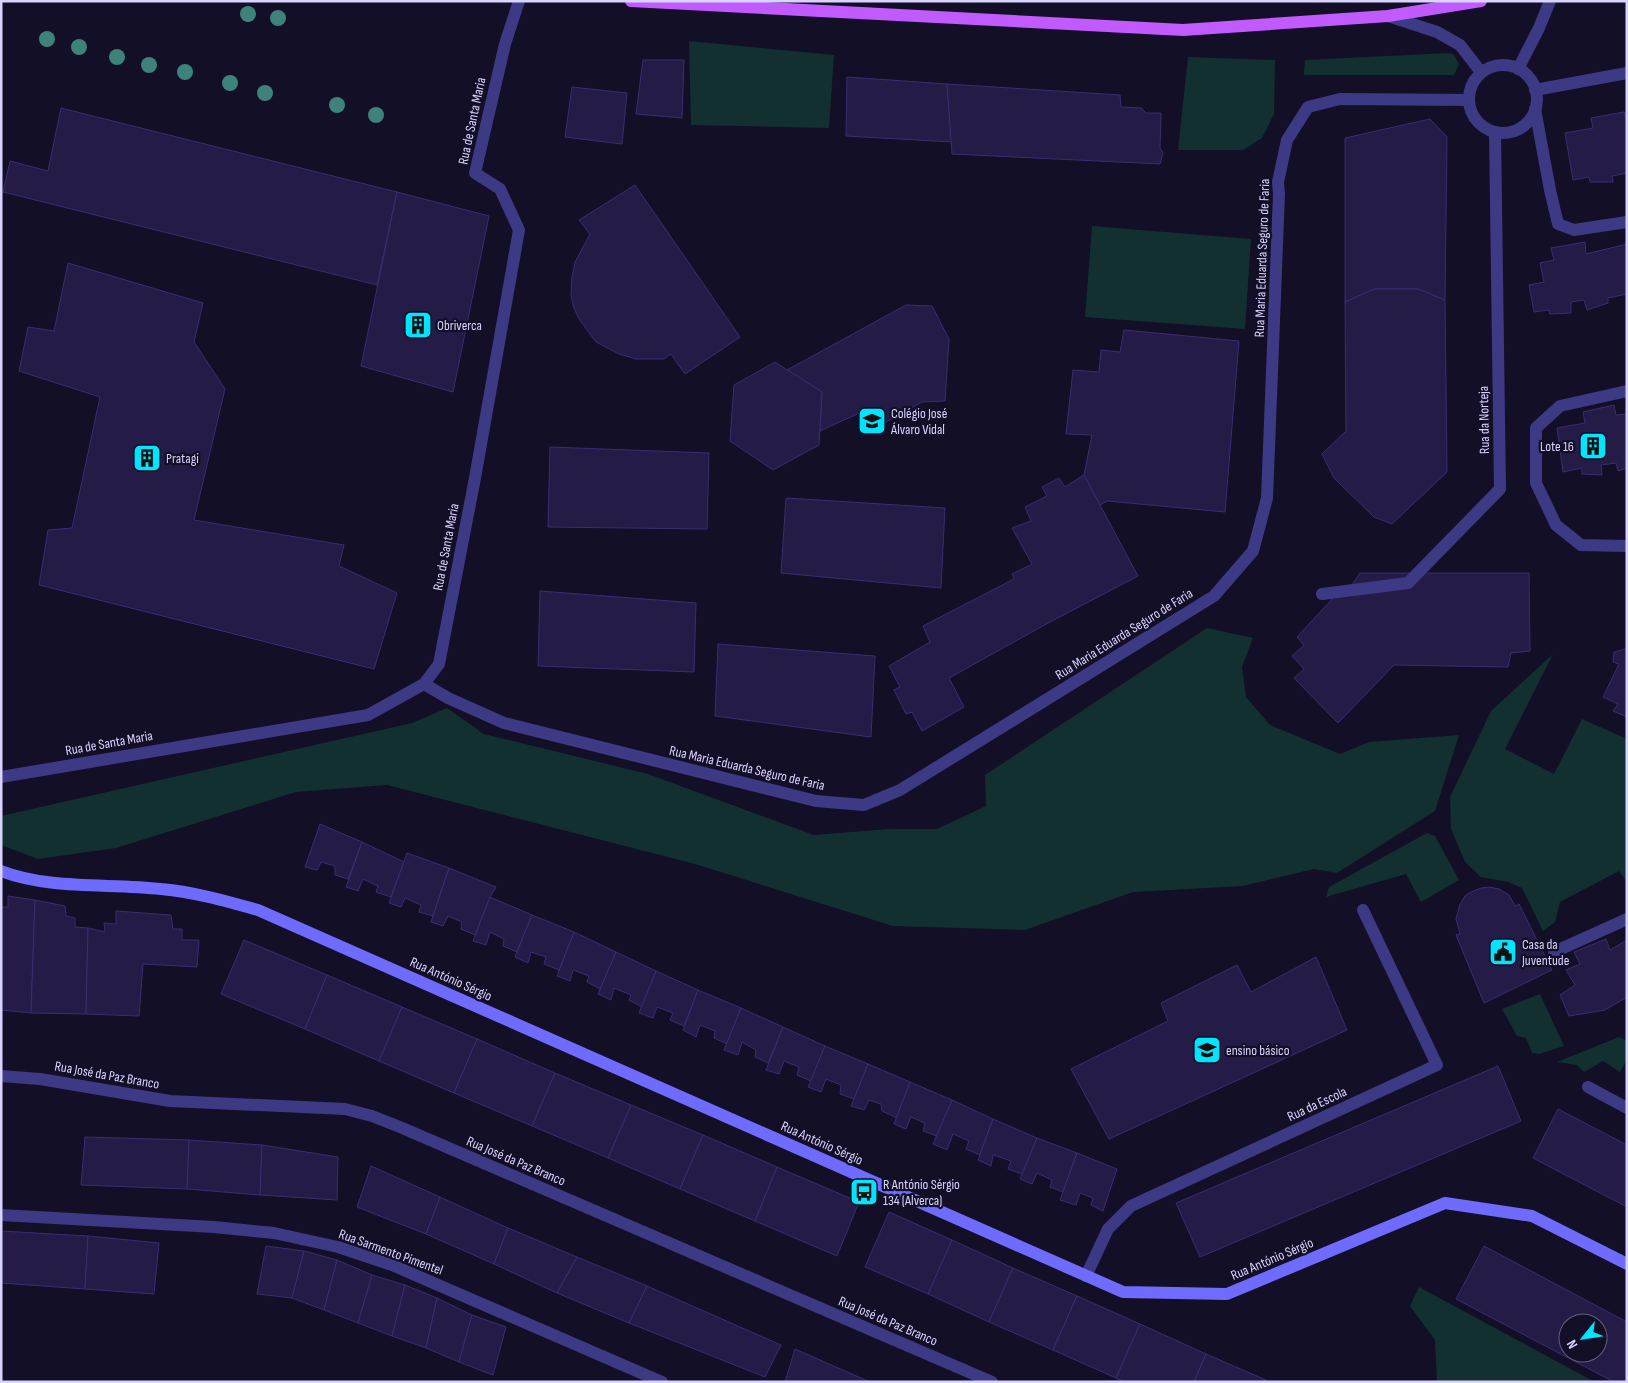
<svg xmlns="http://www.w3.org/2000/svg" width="1628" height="1383" font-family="'Sofia Sans Condensed',sans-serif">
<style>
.green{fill:#12302f}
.building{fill:#241b47;stroke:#3b2d73;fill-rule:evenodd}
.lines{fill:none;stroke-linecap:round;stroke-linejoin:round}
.street{stroke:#3d3a85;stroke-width:12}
.secondary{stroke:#6f6bff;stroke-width:12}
.primary{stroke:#c25bff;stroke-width:12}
.tree{fill:#3d827b}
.labels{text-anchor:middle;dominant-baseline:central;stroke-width:4.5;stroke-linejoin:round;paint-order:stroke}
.street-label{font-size:14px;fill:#d9d4ff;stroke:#130f26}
.poi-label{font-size:14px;fill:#d9d4ff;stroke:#130f26;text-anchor:start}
</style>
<rect width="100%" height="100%" fill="#130f26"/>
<g class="green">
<polygon points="689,41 834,55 829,128 691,125"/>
<polygon points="1449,53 1454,55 1459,64 1454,75 1304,75 1305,60"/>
<polygon points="1188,57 1275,60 1274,114 1262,138 1243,150 1178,150"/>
<polygon points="1092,226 1251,239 1245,329 1085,317"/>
<polygon points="1207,628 1253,638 1242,667 1246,697 1270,725 1340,754 1369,742 1459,735 1435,811 1337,873 1314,869 1243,886 1133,892 1025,930 893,926 695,864 387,785 296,792 116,848 38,859 1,845 1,816 412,723 447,708 484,734 648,774 814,835 889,829 937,829 986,806 985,775"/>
<polygon points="1553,654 1505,749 1554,774 1582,719 1627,739 1627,882 1619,871 1560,902 1555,922 1543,931 1522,888 1508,882 1481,877 1465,862 1451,829 1450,797 1491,711"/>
<polygon points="1427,833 1435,836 1459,880 1421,902 1406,874 1326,897 1329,887"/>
<polygon points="1540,994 1564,1046 1539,1054 1532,1053 1526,1038 1517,1036 1502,1009"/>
<polygon points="1619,1037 1627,1041 1627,1059 1620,1072 1603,1061 1584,1072 1577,1065 1557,1062"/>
<polygon points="1419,1287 1595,1382 1437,1382 1435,1340 1410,1306"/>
</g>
<g class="building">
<polygon points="643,60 684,60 682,118 636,114"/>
<polygon points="847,77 947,84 952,142 846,136"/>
<polygon points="947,84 1120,95 1121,107 1141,108 1146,113 1161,113 1160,148 1163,153 1160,164 952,154"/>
<polygon points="572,87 627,93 622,144 565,137"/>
<polygon points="61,108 397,192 377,285 3,192 10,161 48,171"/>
<polygon points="1624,112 1627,122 1627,175 1627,173 1612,176 1613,182 1590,182 1589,177 1573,180 1565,133 1593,128 1591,118"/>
<polygon points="1430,119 1447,137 1445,300 1418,289 1374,289 1345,302 1345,138"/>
<polygon points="635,185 740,337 685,374 671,354 664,359 636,359 619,354 596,342 579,319 574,308 571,295 572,277 575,262 590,234 579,220"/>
<polygon points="397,192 489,216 453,392 361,366"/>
<polygon points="1585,242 1586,254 1627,244 1627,294 1608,298 1608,303 1587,310 1584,300 1571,302 1571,313 1550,314 1549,310 1534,312 1529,285 1544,282 1540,263 1554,260 1551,248"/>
<polygon points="68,263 203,303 194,342 225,389 194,520 344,545 339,566 397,593 374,669 39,585 48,530 72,528 100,397 19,371 28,327 54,331"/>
<polygon points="1374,289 1418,289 1445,300 1447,472 1392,524 1374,517 1334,478 1322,454 1346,431 1345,302"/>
<polygon points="906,305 932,306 949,339 945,401 922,402 875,428 866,410 820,431 822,392 787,370"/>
<polygon points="1124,330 1239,341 1225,512 1107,501 1100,505 1084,475 1092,435 1066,434 1073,370 1099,372 1101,350 1120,352"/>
<polygon points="775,362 822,392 819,445 773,470 730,441 734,385"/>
<polygon points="1614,405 1616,415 1627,414 1627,468 1618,471 1616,463 1601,465 1602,475 1582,474 1582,468 1563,472 1557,428 1585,423 1583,412"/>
<polygon points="550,447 709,453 707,529 548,527"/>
<polygon points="1084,475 1138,576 1050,622 949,678 964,707 922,731 912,712 906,714 894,690 900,687 889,666 930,642 923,626 1014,579 1012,574 1032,564 1012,528 1031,521 1025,507 1047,496 1042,487 1059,478 1065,487"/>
<polygon points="786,498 945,508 941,588 781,573"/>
<polygon points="1360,573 1529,573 1530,651 1511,653 1508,667 1394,665 1338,723 1294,678 1304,669 1292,656 1304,645 1297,637 1336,595 1345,595"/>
<polygon points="540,591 696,603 694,672 538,666"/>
<polygon points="718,644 875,656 871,737 715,716"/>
<polygon points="1627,646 1627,717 1613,711 1618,704 1603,697 1619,664 1613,662 1614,652 1625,649"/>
<polygon points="320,824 362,842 348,879 335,875 335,866 321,862 317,870 305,867"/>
<polygon points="362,842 404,862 391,897 376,892 378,886 363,879 358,891 346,887"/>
<polygon points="407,853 449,868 433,916 419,912 421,905 405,898 401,907 389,903"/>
<polygon points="449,868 496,887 490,897 475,935 461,929 462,922 448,916 443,926 431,922"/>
<polygon points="1489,887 1499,889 1509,895 1515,906 1519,904 1552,970 1484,1003 1456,935 1460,934 1456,919 1460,904 1465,896 1471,892 1481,888"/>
<polygon points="8,896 35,900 31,1013 1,1010 1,907 8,907"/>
<polygon points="490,897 532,915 517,952 503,946 504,939 490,932 486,945 473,941"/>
<polygon points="35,900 65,906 66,916 75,918 75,927 88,928 86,1014 31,1013"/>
<polygon points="116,911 171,915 173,929 182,929 182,940 199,940 197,967 143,964 139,1016 86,1014 88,928 105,932 104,923 116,924"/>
<polygon points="532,915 574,932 559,970 544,964 546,957 531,952 528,963 515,957"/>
<polygon points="574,932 616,952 600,989 587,982 589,976 573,970 570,981 557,976"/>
<polygon points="1606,939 1610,950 1627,940 1627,997 1605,1010 1569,1016 1560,995 1575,985 1566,970 1580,964 1574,952"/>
<polygon points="244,940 327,975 305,1029 221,994"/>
<polygon points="616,952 656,971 642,1007 629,1000 631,995 614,988 611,1000 598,994"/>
<polygon points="1316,957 1347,1030 1109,1139 1071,1069 1168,1021 1161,1003 1237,965 1251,992"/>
<polygon points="656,971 698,990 684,1026 670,1020 673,1013 657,1007 653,1018 639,1013"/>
<polygon points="327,975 402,1007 379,1061 305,1029"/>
<polygon points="698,990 741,1008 727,1044 714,1038 715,1031 700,1025 696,1037 683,1030"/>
<polygon points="402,1007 477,1039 454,1093 379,1061"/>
<polygon points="741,1008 783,1027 768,1063 755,1057 756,1050 742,1042 738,1055 724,1050"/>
<polygon points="783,1027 825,1046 811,1081 797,1075 799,1067 784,1061 779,1074 766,1070"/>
<polygon points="477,1039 555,1073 532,1126 454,1093"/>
<polygon points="825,1046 868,1064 854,1099 840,1094 841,1085 826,1079 821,1092 808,1087"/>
<polygon points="868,1064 910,1082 897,1118 882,1111 881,1104 869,1100 864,1110 851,1106"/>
<polygon points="1498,1066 1521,1121 1200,1257 1176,1203"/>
<polygon points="555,1073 631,1105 608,1158 532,1126"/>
<polygon points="910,1082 952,1100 937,1136 923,1131 925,1123 911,1117 906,1129 894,1124"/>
<polygon points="952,1100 993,1119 980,1155 966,1149 969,1141 953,1134 947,1150 933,1144"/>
<polygon points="631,1105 703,1135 680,1189 608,1158"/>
<polygon points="1558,1109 1627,1145 1627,1207 1533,1158"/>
<polygon points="993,1119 1037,1138 1022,1174 1008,1169 1011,1161 997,1156 993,1155 991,1166 978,1160"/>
<polygon points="703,1135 777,1167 755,1221 680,1189"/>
<polygon points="85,1137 189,1140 187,1189 81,1185"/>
<polygon points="1037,1138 1077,1153 1063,1192 1050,1187 1052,1180 1037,1173 1032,1184 1020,1179"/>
<polygon points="189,1140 262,1145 260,1195 187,1189"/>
<polygon points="262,1145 338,1157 337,1200 260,1195"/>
<polygon points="1077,1153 1117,1169 1103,1211 1091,1205 1093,1198 1080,1193 1076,1205 1060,1200"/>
<polygon points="371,1166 440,1197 426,1234 357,1207"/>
<polygon points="777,1167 859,1202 837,1256 755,1221"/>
<polygon points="440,1197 508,1228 494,1264 426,1234"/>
<polygon points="889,1212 952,1240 928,1294 865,1267"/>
<polygon points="508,1228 577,1257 557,1293 494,1264"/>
<polygon points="1,1231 88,1236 85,1289 1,1283"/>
<polygon points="88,1236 159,1243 154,1294 85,1289"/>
<polygon points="952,1240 1013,1268 989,1322 928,1294"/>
<polygon points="266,1246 304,1251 292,1298 257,1294"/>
<path d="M 1484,1246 L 1627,1322 L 1627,1382 L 1614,1382 L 1456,1299 ZM 1568,1323 L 1598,1323 L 1598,1353 L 1568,1353 Z"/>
<polygon points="304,1251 337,1260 324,1310 292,1298"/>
<polygon points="577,1257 647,1286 629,1323 557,1293"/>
<polygon points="337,1260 372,1275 358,1323 324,1310"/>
<polygon points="1013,1268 1077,1296 1053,1350 989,1322"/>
<polygon points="372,1275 405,1285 392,1336 358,1323"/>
<polygon points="405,1285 437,1298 426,1348 392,1336"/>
<polygon points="647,1286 781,1345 765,1377 629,1323"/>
<polygon points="1077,1296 1140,1324 1116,1378 1053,1350"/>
<polygon points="437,1298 472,1315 459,1362 426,1348"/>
<polygon points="472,1315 506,1327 493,1375 459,1362"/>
<polygon points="1140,1324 1206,1354 1194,1382 1124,1382 1116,1378"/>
<polygon points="795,1349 870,1382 785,1382"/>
<polygon points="1206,1354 1266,1380 1265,1382 1194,1382"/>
</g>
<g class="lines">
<g class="street">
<polyline points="1388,16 1437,32 1460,45 1481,72"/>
<circle cx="1503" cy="99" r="34"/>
<polyline points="1518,69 1539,28 1550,1"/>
<polyline points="1535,90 1627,73"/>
<polyline points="1535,109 1550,190 1558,224 1574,230 1627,222"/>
<polyline points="1627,391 1560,406 1536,428 1536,483 1556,525 1581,545 1627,546"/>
<polyline points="1322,594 1408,583 1500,489 1495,132"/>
<polyline points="424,684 448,698 504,723 816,801 864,805 900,790 1214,596 1253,551 1267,498 1279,194 1278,182 1287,140 1308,107 1340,99 1469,100"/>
<polyline points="1,777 368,715 424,684 439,664 475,478 519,230 500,189 475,173 505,44 519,1"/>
<polyline points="1554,952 1627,919"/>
<polyline points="1,1076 40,1079 170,1101 345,1109 372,1116 400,1127 992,1382"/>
<polyline points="1588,1087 1627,1108"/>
<polyline points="1,1215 214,1227 274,1233 338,1247 392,1265 662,1382"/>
<polyline points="1086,1276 1108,1229 1131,1206 1437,1065 1363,910"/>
</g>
<path class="secondary" d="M 1,871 C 50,890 110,883 161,889 C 194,892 226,901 258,910 L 1123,1292 L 1227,1294 L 1445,1203 L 1532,1216 L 1627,1264"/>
<polyline class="primary" points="631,1 1183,30 1388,16 1481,1"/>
</g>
<g class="tree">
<circle cx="248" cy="14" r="8"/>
<circle cx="278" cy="18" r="8"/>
<circle cx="47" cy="39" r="8"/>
<circle cx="79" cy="47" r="8"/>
<circle cx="117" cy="57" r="8"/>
<circle cx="149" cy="65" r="8"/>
<circle cx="185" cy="72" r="8"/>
<circle cx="230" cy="83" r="8"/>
<circle cx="265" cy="93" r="8"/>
<circle cx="337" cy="105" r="8"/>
<circle cx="376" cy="115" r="8"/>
</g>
<defs>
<symbol id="building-square" viewBox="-11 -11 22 22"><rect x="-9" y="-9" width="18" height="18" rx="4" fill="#00e5ff" stroke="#130f26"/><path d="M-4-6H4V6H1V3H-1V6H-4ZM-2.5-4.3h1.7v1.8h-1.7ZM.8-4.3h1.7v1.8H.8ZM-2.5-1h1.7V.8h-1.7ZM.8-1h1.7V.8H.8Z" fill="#111"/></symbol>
<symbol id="school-square" viewBox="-11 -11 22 22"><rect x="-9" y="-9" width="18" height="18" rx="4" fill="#00e5ff" stroke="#130f26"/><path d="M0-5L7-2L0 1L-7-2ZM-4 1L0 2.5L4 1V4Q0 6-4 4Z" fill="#111"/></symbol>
<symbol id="civic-square" viewBox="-11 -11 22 22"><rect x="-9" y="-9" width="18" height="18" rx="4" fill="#00e5ff" stroke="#130f26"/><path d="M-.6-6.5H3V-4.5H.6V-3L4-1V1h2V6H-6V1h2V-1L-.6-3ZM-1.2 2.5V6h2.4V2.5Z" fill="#111"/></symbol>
<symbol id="bus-square" viewBox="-11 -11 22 22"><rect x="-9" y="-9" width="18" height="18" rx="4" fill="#00e5ff" stroke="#130f26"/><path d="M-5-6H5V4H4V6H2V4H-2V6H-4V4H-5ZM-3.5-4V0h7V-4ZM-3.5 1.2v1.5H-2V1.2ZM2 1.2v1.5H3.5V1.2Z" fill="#111"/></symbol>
</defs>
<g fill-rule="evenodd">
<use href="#building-square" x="402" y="309" width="32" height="32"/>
<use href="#school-square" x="856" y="405" width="32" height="32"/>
<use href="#building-square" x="1577" y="430" width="32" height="32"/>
<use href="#building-square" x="131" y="442" width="32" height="32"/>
<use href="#civic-square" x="1487" y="936" width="32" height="32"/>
<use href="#school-square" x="1191" y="1034" width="32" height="32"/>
<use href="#bus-square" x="848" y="1176" width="32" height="32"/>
</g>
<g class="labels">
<g class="street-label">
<text transform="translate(472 121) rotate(-78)">Rua de Santa Maria</text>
<text transform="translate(1262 258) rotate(-88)">Rua Maria Eduarda Seguro de Faria</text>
<text transform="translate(1484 420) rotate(-91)">Rua da Norteja</text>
<text transform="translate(446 547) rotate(-79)">Rua de Santa Maria</text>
<text transform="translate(1124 634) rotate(-32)">Rua Maria Eduarda Seguro de Faria</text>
<text transform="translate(109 743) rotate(-10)">Rua de Santa Maria</text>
<text transform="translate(747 768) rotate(13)">Rua Maria Eduarda Seguro de Faria</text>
<text transform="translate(451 979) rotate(24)">Rua António Sérgio</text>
<text transform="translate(107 1075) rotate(10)">Rua José da Paz Branco</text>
<text transform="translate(1317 1104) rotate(-25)">Rua da Escola</text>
<text transform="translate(822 1143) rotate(24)">Rua António Sérgio</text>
<text transform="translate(516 1161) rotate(23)">Rua José da Paz Branco</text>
<text transform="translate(391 1252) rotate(20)">Rua Sarmento Pimentel</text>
<text transform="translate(1272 1259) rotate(-23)">Rua António Sérgio</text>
<text transform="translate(888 1321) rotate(23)">Rua José da Paz Branco</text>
</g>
<g class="poi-label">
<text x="437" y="325">Obriverca</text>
<text x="891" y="413">Colégio José<tspan x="891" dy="16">Álvaro Vidal</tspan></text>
<text x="1574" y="446" text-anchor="end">Lote 16</text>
<text x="166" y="458">Pratagi</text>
<text x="1522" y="944">Casa da<tspan x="1522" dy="16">Juventude</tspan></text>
<text x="1226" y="1050">ensino básico</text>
<text x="883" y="1184">R António Sérgio<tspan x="883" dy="16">134 (Alverca)</tspan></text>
</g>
</g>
<rect width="1628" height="1383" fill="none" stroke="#d9d4ff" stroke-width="5"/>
<g transform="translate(1583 1338) rotate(240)"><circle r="24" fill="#130f26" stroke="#625e7d"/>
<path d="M0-4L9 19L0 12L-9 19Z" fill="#00e5ff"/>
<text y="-8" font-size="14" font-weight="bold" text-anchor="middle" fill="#d9d4ff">N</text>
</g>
</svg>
